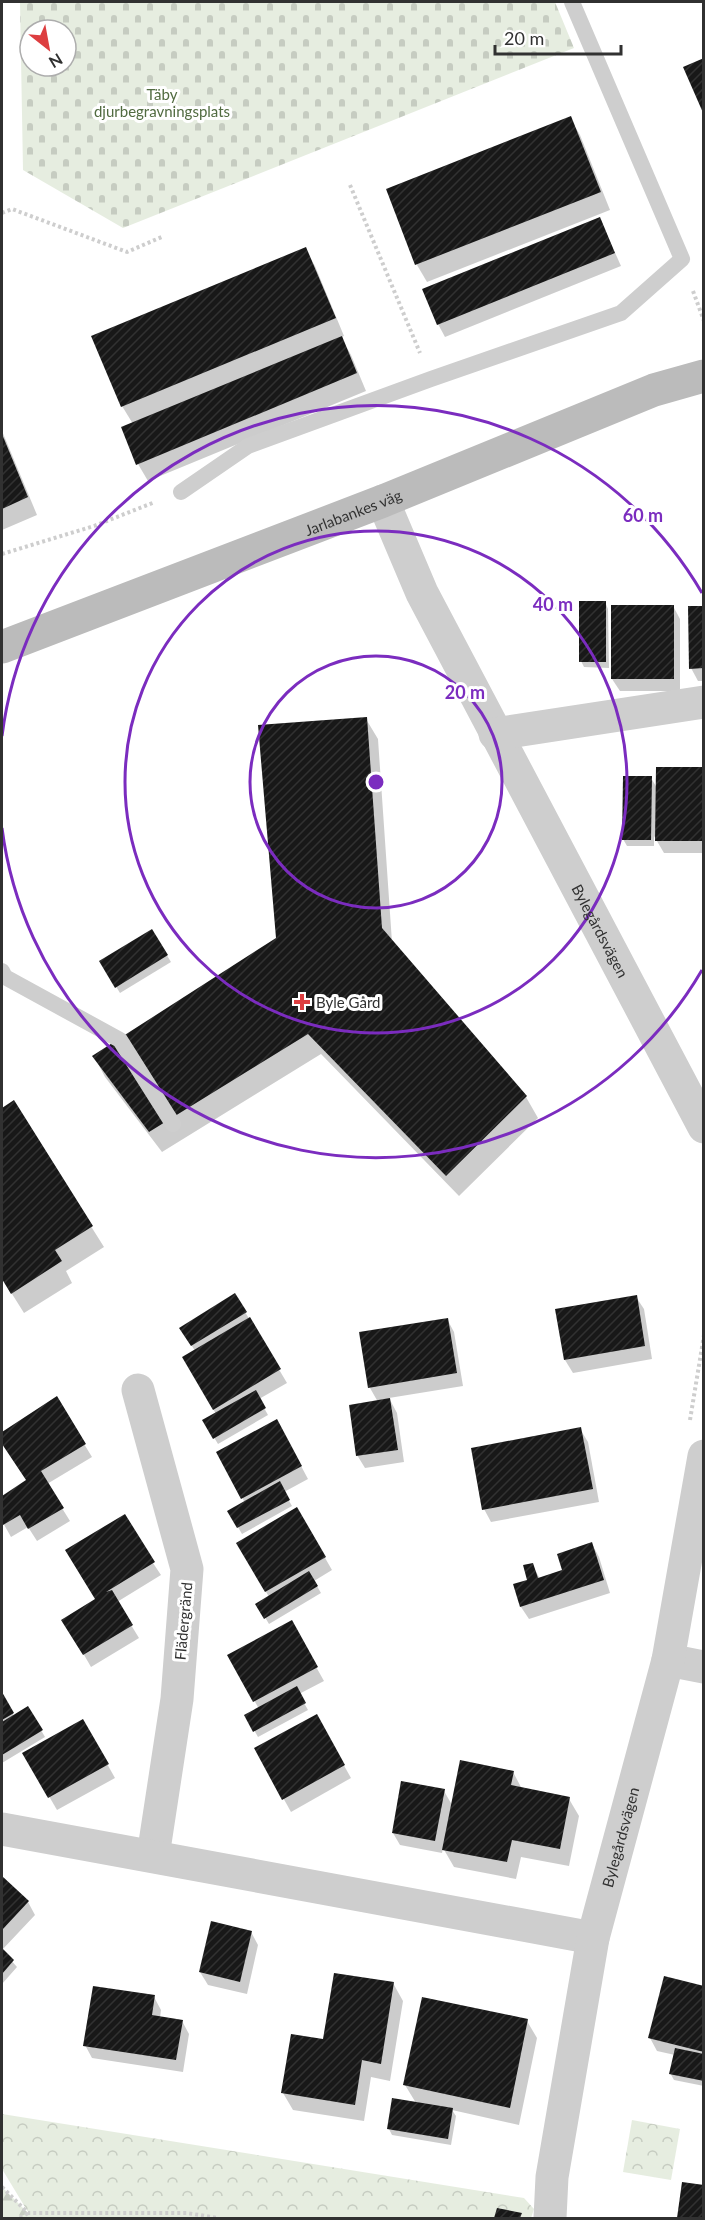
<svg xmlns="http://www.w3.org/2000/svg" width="705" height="2220" font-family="Lato,sans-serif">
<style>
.forest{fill:url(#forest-firs)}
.cemetery{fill:url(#cemetery-stones);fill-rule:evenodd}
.park{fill:url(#park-crowns)}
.shadow{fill:#0003}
.building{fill:url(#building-hatch)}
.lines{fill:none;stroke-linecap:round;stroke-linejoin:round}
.path{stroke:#cecece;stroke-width:4;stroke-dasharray:3 3;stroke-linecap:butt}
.lane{stroke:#cecece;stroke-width:16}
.street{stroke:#cecece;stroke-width:33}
.secondary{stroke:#bbb;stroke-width:33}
.ring{fill:none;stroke:#7b2cbf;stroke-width:3}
.poi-dot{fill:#dd3e40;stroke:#fff;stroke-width:2}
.labels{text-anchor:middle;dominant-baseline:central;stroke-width:6;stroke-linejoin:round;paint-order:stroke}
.park-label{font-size:15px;fill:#516b40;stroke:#fff}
.street-label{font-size:15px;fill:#313131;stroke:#fff}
.poi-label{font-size:15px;fill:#313131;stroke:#fff;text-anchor:start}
.centre{fill:#7b2cbf;stroke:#fff;stroke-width:3}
.ring-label{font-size:18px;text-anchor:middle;font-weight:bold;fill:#7b2cbf;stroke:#fff;stroke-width:6;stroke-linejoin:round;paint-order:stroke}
</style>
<defs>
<pattern id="forest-firs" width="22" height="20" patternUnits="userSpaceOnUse" patternTransform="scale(1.5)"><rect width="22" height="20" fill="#e6ede0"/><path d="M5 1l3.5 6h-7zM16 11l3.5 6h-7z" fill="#c6ccc1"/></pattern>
<pattern id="cemetery-stones" width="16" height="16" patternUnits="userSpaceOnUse" patternTransform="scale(1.5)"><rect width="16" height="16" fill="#e6ede0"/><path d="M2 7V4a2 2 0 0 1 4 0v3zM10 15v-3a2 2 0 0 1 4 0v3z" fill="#c6ccc1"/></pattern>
<pattern id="park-crowns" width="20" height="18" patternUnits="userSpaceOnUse" patternTransform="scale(1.5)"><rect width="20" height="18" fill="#e6ede0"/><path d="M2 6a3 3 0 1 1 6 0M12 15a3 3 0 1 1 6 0" fill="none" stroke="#c6ccc1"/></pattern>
<pattern id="building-hatch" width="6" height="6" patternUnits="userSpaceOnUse" patternTransform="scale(1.5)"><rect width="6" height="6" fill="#181818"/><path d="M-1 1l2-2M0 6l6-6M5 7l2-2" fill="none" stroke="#313131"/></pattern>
</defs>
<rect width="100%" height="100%" fill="#fff"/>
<polygon class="forest" points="2,2187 28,2213 20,2218 2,2218"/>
<path class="cemetery" d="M 20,2 L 555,2 L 574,48 L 123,228 L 23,170 ZM 30,30 L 66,30 L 66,66 L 30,66 Z"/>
<g class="park">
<polygon points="2,2114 524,2198 534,2209 531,2218 20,2218 28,2212 2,2169"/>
<polygon points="632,2120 680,2129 671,2180 623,2172"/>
</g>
<g class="shadow">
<polygon points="570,118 580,135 610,210 427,282 417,265 388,190"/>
<polygon points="600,219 621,266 445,337 438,324"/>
<polygon points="305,249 315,266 344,336 341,337 351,355 366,391 148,481 138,464 133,424 122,406"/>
<polygon points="2,431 37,515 2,530"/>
<polygon points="605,602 608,609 609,668 584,667 581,661"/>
<polygon points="673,606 680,619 680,691 620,691 612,679"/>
<polygon points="704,607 704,681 698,681 691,668"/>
<polygon points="366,719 378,739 392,942 526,1097 538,1118 459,1196 321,1054 162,1152 105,1077 94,1056 278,939"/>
<polygon points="704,769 704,853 664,853 654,836 654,846 627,846 623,839 651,778 657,788"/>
<polygon points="152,931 171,962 120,993 101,962"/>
<polygon points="13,1102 104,1247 66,1271 72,1283 24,1313 2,1278 2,1110"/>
<polygon points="235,1295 287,1383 259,1399 268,1415 218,1444 204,1421 216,1414 184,1358 195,1351 181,1328"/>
<polygon points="636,1297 644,1309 652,1359 573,1373 565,1360 557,1310"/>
<polygon points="447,1319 454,1332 463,1386 389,1398 397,1413 404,1462 365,1468 357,1455 378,1402 370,1388"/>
<polygon points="56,1398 92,1457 47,1484 70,1521 37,1541 28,1527 11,1537 2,1521 2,1497 28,1481 2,1442 2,1434"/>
<polygon points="580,1429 588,1442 599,1502 491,1522 484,1509"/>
<polygon points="284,1434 308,1479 284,1492 292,1506 242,1534 229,1512 245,1503 218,1452"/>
<polygon points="297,1509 332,1570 314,1581 321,1593 269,1624 257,1604 269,1597 238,1543"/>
<polygon points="592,1544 599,1557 610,1593 529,1619 521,1607 532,1564 540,1579 564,1571"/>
<polygon points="75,1563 153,1563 161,1575 117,1602 139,1638 91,1667 64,1620 97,1599"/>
<polygon points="291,1622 324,1681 299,1694 308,1710 258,1737 246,1716 259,1709 229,1655"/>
<polygon points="2,1694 14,1716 28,1708 45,1737 2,1763"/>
<polygon points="316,1716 351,1778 291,1812 256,1749"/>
<polygon points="83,1721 115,1778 57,1810 24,1753"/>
<polygon points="513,1772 522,1789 569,1799 579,1816 569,1866 521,1857 516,1879 454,1867 443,1848 442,1853 400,1845 393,1833 444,1791 452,1805"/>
<polygon points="2,1878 28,1902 35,1915 2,1950 17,1967 2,1984"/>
<polygon points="251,1932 258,1945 247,1994 208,1985 200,1972"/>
<polygon points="393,1983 403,2001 390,2081 371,2077 364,2121 293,2110 283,2093 324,2040"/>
<polygon points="704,1987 704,2086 674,2080 670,2073 675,2055 657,2051 650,2038"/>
<polygon points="154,1997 161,2010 160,2018 182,2021 189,2034 183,2072 92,2058 85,2045"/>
<polygon points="527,2021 537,2038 519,2125 452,2110 456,2116 451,2145 392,2135 389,2129 416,2103 405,2085"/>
</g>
<g class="building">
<polygon points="704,58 704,115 683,67"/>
<polygon points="571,116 601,192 415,265 386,189"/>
<polygon points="600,217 615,253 437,325 422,289"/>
<polygon points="306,247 336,318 121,407 91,336"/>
<polygon points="342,336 357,373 136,465 121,427"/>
<polygon points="2,434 28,497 2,509"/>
<rect x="579" y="601" width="27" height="61"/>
<rect x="611" y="605" width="63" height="74"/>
<polygon points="688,606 704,606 704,668 689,669"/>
<polygon points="367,717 382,928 527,1096 446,1176 308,1034 149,1132 92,1056 276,938 258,725"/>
<polygon points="656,767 704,767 704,841 655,841"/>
<polygon points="623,776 652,776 651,840 622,840"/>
<polygon points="152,929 168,955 115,988 99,961"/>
<polygon points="14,1100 93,1226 55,1250 62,1261 11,1294 2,1279 2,1108"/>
<polygon points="235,1293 247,1312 191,1346 179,1328"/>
<polygon points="637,1295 645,1346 564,1360 555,1309"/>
<polygon points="250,1317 281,1369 213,1410 182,1357"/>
<polygon points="448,1318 457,1373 368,1388 359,1332"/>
<polygon points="256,1390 266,1408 213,1439 202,1420"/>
<polygon points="57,1396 86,1444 41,1471 64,1508 28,1529 20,1515 3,1525 2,1496 26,1480 2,1444 2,1432"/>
<polygon points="390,1398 398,1450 356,1456 349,1405"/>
<polygon points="277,1419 302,1466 241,1499 216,1452"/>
<polygon points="581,1427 593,1489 482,1510 471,1448"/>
<polygon points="280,1481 290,1500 237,1528 227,1511"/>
<polygon points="297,1507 326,1557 265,1592 236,1543"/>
<polygon points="125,1514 155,1562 106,1592 112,1590 133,1625 83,1655 61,1620 95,1599 65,1550"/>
<polygon points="592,1542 604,1580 520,1607 513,1584 527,1580 523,1565 533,1563 538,1578 562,1570 557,1554"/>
<polygon points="309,1571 318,1586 264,1619 255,1604"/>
<polygon points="292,1620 318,1667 253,1702 227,1655"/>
<polygon points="297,1686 306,1703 253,1732 244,1715"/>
<polygon points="2,1692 14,1713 2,1720"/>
<polygon points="28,1706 43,1730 2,1755 2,1722"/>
<polygon points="317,1714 345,1765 282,1800 254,1748"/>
<polygon points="83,1719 109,1764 48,1798 22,1753"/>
<polygon points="460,1760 514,1771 511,1785 570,1797 560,1849 512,1840 507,1862 442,1850"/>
<polygon points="401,1781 445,1789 435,1841 392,1833"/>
<polygon points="2,1876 29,1901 2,1930"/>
<polygon points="211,1921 252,1931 240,1982 199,1972"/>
<polygon points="2,1948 14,1960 2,1974"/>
<polygon points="334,1973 394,1982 381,2064 362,2060 355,2105 281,2093 291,2034 323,2039"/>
<polygon points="664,1976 704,1986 704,2052 648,2038"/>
<polygon points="93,1986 155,1995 152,2015 183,2020 176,2060 83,2046"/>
<polygon points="422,1997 528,2019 510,2108 403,2085"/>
<polygon points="675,2048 704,2054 704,2081 669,2074"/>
<polygon points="392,2098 453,2108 448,2139 387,2129"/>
<polygon points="682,2182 704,2185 704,2218 677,2218"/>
<polygon points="497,2208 522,2213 520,2218 494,2218"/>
</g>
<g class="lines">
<g class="path">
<polyline points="350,185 420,353"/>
<polyline points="2,213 12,209 127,252 164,236"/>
<polyline points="693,291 704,321"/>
<polyline points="2,554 94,526 155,502"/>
<polyline points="690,1420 704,1335"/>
<polyline points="2,2187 28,2213 187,2213 217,2218"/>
<polyline points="20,2218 28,2213"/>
</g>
<g class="lane">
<polyline points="181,492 248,446 431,379 621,313 682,259 572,2"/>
<polyline points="2,971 5,977 120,1040 173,1124"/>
</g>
<g class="street">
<path id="s1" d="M 383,501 L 422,593 L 704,1127"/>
<polyline points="495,734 704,702"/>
<polyline points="138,1390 187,1569 177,1699 153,1856"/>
<polyline points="668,1660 704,1667"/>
<polyline points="2,1829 593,1938"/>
<path id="s2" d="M 550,2218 L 552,2177 L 593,1938 L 668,1660 L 704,1456"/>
</g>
<path class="secondary" id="s3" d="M 2,647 L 383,501 L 654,390 L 704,376"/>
</g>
<g class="ring">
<circle cx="376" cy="782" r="126"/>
<circle cx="376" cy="782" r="251"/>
<path d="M702 970A377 377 0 0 1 2 828M2 736A377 377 0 0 1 702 593"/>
</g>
<path class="poi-dot" d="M299 993h6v6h6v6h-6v6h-6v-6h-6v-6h6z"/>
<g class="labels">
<g class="park-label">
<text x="162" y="94">Täby<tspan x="162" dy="17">djurbegravningsplats</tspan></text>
</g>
<g class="street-label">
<text stroke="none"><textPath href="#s3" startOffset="376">Jarlabankes väg</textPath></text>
<text stroke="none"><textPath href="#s1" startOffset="482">Bylegårdsvägen</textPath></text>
<text transform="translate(183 1621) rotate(-85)">Flädergränd</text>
<text stroke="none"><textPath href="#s2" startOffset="388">Bylegårdsvägen</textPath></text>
</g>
<g class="poi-label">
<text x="316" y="1002">Byle Gård</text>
</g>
</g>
<circle cx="376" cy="782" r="9" class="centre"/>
<g class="ring-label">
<text x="643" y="522">60 m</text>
<text x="553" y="611">40 m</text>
<text x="465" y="699">20 m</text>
</g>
<rect width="705" height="2220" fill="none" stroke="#313131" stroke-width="6"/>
<g transform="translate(48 48) rotate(149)"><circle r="28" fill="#ffffff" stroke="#adadad" stroke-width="1.5"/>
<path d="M0-4.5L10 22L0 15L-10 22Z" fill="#dd3e40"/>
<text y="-9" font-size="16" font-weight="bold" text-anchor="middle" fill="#313131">N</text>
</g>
<path d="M495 45v9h126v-9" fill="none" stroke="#313131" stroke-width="3"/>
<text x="504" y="45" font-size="18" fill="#313131" stroke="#ffffff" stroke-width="4.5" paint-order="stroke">20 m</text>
</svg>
